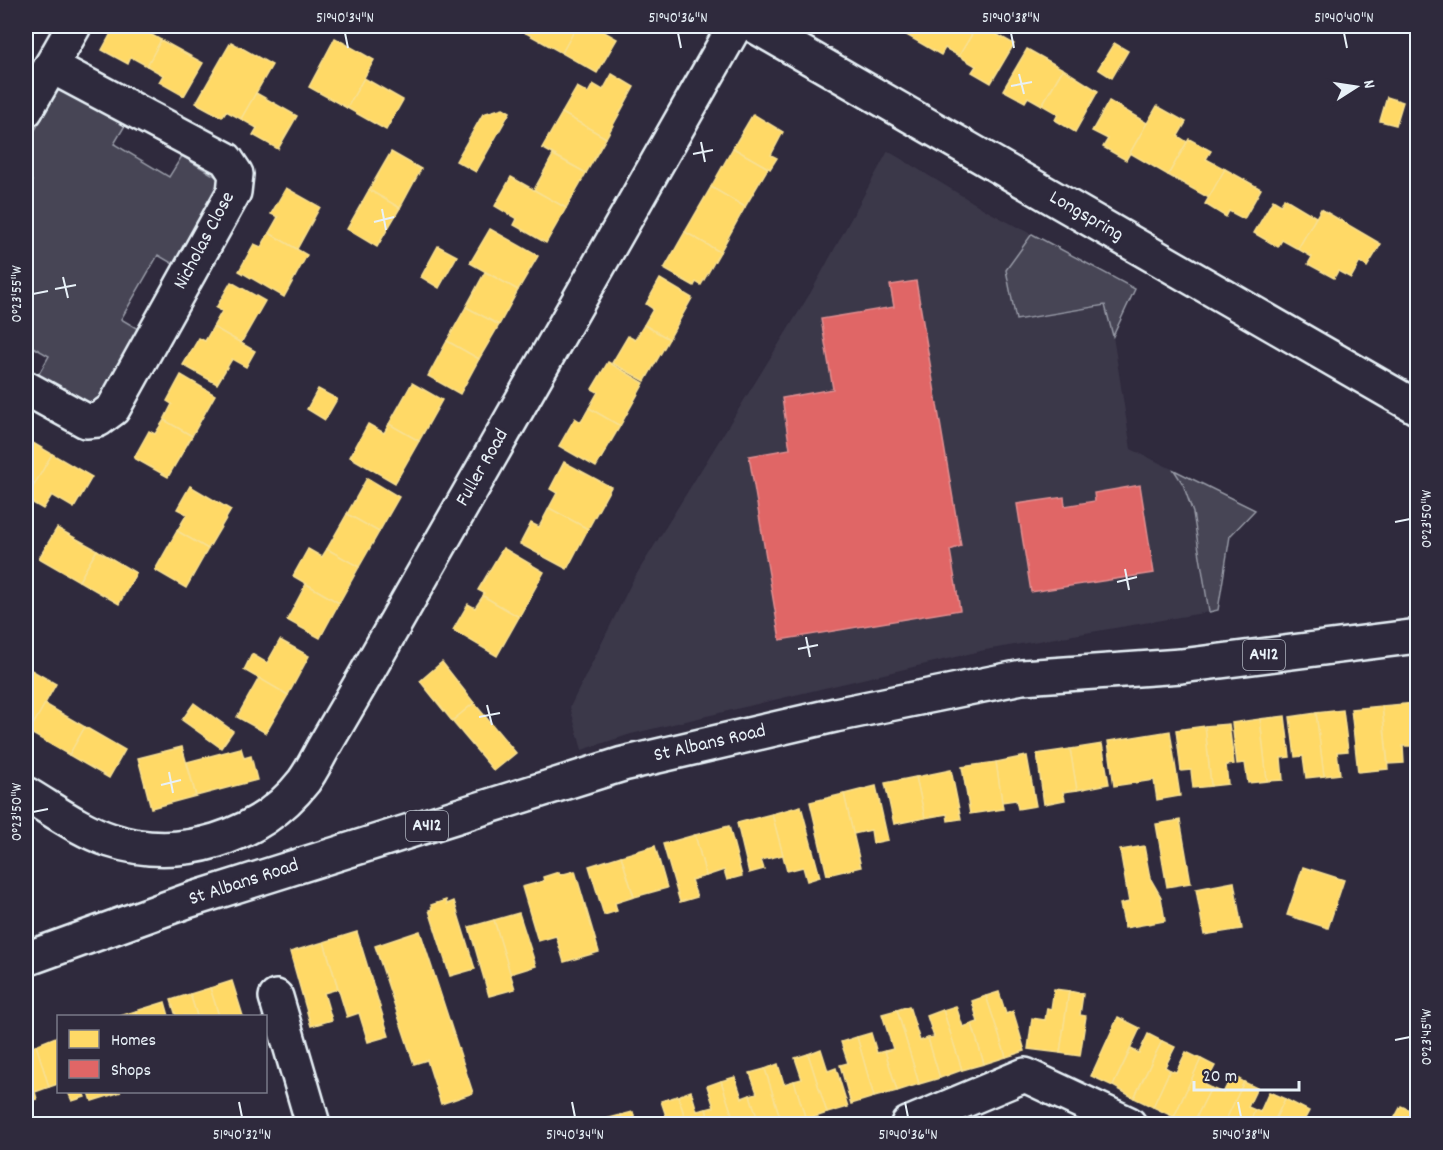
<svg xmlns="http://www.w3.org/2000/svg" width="1443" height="1150" font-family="Dekko,sans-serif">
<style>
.built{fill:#3b3749}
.green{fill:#464455;stroke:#979aa6;stroke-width:1.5}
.homes{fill:#ffd966;stroke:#f8e092;stroke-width:1.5}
.shops{fill:#e06666;stroke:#e29092;stroke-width:1.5}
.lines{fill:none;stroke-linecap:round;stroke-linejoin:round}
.street-casing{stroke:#e8f1f8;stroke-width:38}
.primary-casing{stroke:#e8f1f8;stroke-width:38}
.street{stroke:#2f2a3d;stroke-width:33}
.primary{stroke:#2f2a3d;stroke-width:33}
.ticks{fill:none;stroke:#e8f1f8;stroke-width:2}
.labels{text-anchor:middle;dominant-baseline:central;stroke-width:6;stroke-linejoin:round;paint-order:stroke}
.shield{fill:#2f2a3d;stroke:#b0b5c0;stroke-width:1.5}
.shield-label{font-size:18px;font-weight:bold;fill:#e8f1f8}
.street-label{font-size:20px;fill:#e8f1f8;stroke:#2f2a3d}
.neatline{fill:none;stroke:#e8f1f8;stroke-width:2}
.ticks-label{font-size:15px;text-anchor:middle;fill:#e8f1f8}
</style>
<rect width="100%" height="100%" fill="#2f2a3d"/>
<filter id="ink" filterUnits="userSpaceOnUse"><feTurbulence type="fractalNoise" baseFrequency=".0167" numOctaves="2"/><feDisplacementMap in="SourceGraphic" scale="12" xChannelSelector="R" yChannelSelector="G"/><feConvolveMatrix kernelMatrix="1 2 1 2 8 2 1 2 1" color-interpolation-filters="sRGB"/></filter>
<g filter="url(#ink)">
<polygon class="built" points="888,151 989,212 1099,270 1113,336 1131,449 1174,470 1183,484 1191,504 1197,532 1201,569 1209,612 985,650 631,734 582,750 570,707 633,580 811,292"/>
<g class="green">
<polygon points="71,88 127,122 114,144 169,177 182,156 220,179 225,194 180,268 158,255 121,319 143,332 102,402 83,406 36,379 49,356 26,343 26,191 32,181 26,177 26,145 58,91"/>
<polygon points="1032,234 1135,289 1113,336 1105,305 1016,320 1006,270"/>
<polygon points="1174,470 1255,510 1230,536 1218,610 1209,612 1193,513 1183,484"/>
</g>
<g class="homes">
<polygon points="115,26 136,26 161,40 147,66 131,57 128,64 102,50"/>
<polygon points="513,26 531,26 526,33"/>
<polygon points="531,26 577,26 562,53 526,33"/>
<polygon points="577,26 594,26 617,39 597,73 562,53"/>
<polygon points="897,26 977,26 959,56 945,48 941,55 896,29"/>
<polygon points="977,26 982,26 1014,44 991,83 972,72 976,66 959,56"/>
<polygon points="335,38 374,60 347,108 309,87"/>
<polygon points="161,40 203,63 184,96 159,82 163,75 147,66"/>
<polygon points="231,42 272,65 241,119 226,111 222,117 196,103"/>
<polygon points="1114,43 1128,51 1112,78 1098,69"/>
<polygon points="1027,49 1063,69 1042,105 1028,97 1025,102 1003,90"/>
<polygon points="1063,69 1098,91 1075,132 1055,120 1058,114 1042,105"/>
<polygon points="612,74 634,87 606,138 562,113 577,87 588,93 593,84 603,90"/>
<polygon points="364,78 403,100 386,130 347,108"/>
<polygon points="256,93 297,116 278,149 253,135 257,128 241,119"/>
<polygon points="1387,97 1403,102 1396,125 1380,121"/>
<polygon points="1109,101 1147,123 1126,160 1103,147 1108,139 1092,131"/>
<polygon points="1157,106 1186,122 1178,136 1187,142 1168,175 1130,153"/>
<polygon points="503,108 510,112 476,172 456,161 483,114"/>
<polygon points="562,113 606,138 586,173 542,148"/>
<polygon points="753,114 783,132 771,155 777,158 770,169 733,148"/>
<polygon points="1189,139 1211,151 1206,159 1225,169 1209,198 1168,175"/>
<polygon points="733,148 768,168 745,207 711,187"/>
<polygon points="391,152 421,169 400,208 369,190"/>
<polygon points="553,155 586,173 566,208 534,190"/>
<polygon points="1225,169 1261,189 1244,219 1229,211 1226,217 1205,204"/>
<polygon points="511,177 566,208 546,243 514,225 517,219 495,206"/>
<polygon points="711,187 745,207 720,252 685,232"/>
<polygon points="286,188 320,207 297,249 269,233 278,217 271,214"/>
<polygon points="369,190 400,208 377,247 347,229"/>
<polygon points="1284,198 1316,217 1298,249 1282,240 1278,247 1254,233 1273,200 1281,205"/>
<polygon points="1321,209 1381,244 1367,267 1360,262 1351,278 1338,271 1334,278 1308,264 1312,257 1298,249"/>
<polygon points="490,229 538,256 518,290 470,263"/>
<polygon points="685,232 720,252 701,285 696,282 694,286 664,269"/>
<polygon points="269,233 307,255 284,297 239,271 254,244 261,247"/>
<polygon points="438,246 457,256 439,288 421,277"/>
<polygon points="485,272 518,290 499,325 466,307"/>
<polygon points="660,279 692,298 669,339 644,325 653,309 646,304"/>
<polygon points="231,282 265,301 241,343 213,327 222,311 216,308"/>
<polygon points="466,307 499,325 479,359 447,341"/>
<polygon points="644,325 669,339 645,381 612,363 628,336 635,340"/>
<polygon points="213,327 255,351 246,367 232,359 217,384 183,365 199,338 205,341"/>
<polygon points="447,341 479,359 460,394 428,376"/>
<polygon points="608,362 644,383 620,426 589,408 598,392 592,389"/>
<polygon points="181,375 215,395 192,436 164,420 172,404 167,401"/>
<polygon points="412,383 442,400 419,441 389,424"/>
<polygon points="318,389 337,399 325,420 307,409"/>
<polygon points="589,408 620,426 596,467 559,446 575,418 581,422"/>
<polygon points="164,420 192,436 168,477 134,458 149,431 155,434"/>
<polygon points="368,424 384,433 389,424 419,441 395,483 350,457"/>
<polygon points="26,439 52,454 35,485 26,480"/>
<polygon points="52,454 92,477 74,508 52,495 43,509 26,499"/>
<polygon points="564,462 611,487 588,529 549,508 557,493 550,489"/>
<polygon points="367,478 399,497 379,532 347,514"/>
<polygon points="190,486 231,510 208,549 177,531 187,514 177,509"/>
<polygon points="549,508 588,529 567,569 520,544 531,523 539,527"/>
<polygon points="347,514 379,532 359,567 327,549"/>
<polygon points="57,528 97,550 79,581 39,558"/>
<polygon points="177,531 208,549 186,588 155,570"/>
<polygon points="503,548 544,572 519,617 483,596 484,593 478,590"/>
<polygon points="308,549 322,557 327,549 359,567 339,603 293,576"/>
<polygon points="97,550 136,573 119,604 79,581"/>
<polygon points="306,584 339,603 320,638 287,620"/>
<polygon points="483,596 519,617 497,656 453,630 468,604 475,608"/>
<polygon points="280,640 309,656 288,695 244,670 252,654 267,663"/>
<polygon points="442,662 474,703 452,721 420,681"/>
<polygon points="26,667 56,684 29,732 26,730"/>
<polygon points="259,678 288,695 266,733 237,717"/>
<polygon points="194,703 233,731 221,748 182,720"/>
<polygon points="474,703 516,753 494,771 452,721"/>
<polygon points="1416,703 1418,746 1403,746 1404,763 1388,764 1382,706"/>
<polygon points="45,704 85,727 69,755 29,732"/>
<polygon points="1382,706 1388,769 1358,772 1351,709"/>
<polygon points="1343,710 1348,751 1337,752 1340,774 1324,776 1316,713"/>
<polygon points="1316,713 1324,776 1306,778 1303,756 1295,757 1290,717"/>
<polygon points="1285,716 1290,757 1281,758 1283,780 1267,781 1260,719"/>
<polygon points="1260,719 1267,781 1248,783 1245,763 1237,764 1232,723"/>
<polygon points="1229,724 1234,764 1226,765 1228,784 1211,786 1205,726"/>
<polygon points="1205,726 1211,786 1193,788 1191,770 1181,771 1176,730"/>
<polygon points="85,727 125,750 109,778 69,755"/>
<polygon points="1170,731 1180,796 1157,800 1154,780 1114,786 1108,741"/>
<polygon points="1102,744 1109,784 1077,790 1070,749"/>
<polygon points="182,747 196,796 151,808 138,758"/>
<polygon points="241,748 244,758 251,756 257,780 196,796 187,762"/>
<polygon points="1070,749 1077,790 1063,792 1065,800 1044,804 1037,754"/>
<polygon points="1027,756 1036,806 1018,809 1016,800 1002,802 996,762"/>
<polygon points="996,762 1003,809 970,814 962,767"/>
<polygon points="951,770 961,819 948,821 947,814 925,818 916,777"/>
<polygon points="916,777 925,818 894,824 885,783"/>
<polygon points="876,786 888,840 873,843 871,830 853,834 844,794"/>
<polygon points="844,794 861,867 827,875 810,802"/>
<polygon points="801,806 820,877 807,881 803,867 787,871 772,814"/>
<polygon points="772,814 783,855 761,860 764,869 749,873 737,823"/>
<polygon points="1180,820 1191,883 1167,887 1156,824"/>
<polygon points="729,826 742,876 727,880 724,870 706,876 695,835"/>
<polygon points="695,835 706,876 691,880 697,897 680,902 663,844"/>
<polygon points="655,846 667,888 634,897 621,856"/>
<polygon points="1144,846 1150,878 1161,897 1165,921 1125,928 1120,904 1129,902 1120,850"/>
<polygon points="621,856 634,897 615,903 617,911 604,915 589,866"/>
<polygon points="1303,867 1344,880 1328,928 1287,915"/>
<polygon points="575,871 599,952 564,962 556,936 538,941 522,887 544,881 543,877 559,872 560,875"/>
<polygon points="1234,882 1242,929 1204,935 1196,889"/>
<polygon points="446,900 447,904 454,901 475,969 450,976 429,910 432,909 431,905"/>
<polygon points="519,913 536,966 510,974 494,920"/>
<polygon points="494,920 515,989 489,996 469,927"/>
<polygon points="420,931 473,1093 441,1104 427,1060 414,1064 375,946"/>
<polygon points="357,932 389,1036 368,1042 359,1013 347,1017 324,942"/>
<polygon points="324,942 338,989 324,993 332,1020 311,1026 290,952"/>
<polygon points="232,981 243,1016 219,1016 210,988"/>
<polygon points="210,988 219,1016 197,1016 190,994"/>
<polygon points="1054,989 1069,991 1060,1053 1028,1049 1032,1018 1045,1020 1047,1008 1051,1009"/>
<polygon points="1069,991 1083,994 1080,1015 1086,1016 1080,1056 1060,1053"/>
<polygon points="999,992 1006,1014 1013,1011 1025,1051 1006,1057 986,996"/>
<polygon points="190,994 197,1016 176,1016 171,1000"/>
<polygon points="986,996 1006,1057 984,1064 972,1024 978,1022 972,1001"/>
<polygon points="165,1002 169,1016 138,1016 136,1011"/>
<polygon points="909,1006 920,1041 928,1038 940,1078 919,1084 897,1010"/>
<polygon points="956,1006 963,1027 972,1024 984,1064 962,1070 943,1010"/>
<polygon points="897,1010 919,1084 897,1091 885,1051 893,1049 882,1014"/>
<polygon points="943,1010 962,1070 940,1078 928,1038 934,1037 927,1016"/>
<polygon points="136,1011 138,1016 120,1016"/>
<polygon points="1118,1017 1140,1028 1113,1086 1091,1076"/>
<polygon points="871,1033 877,1053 885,1051 897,1091 874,1097 857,1037"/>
<polygon points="1148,1034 1162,1041 1134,1098 1113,1086 1131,1049 1139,1053"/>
<polygon points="58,1036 58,1084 49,1087 36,1045"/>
<polygon points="857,1037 874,1097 851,1104 840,1065 848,1063 841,1042"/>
<polygon points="1162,1041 1175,1047 1165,1067 1170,1070 1153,1107 1134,1098"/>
<polygon points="36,1045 49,1087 35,1092 37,1099 26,1102 26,1048"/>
<polygon points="821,1049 828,1071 836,1068 848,1107 827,1113 808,1054"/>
<polygon points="1186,1052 1201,1059 1174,1117 1153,1107 1170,1070 1176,1072"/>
<polygon points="808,1054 827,1113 806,1120 794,1081 802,1079 795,1058"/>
<polygon points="1201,1059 1215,1066 1205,1085 1211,1088 1193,1124 1188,1124 1174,1117"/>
<polygon points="778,1064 784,1084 794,1081 806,1120 791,1124 782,1124 765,1069"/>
<polygon points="765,1069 782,1124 759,1124 750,1095 757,1093 750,1073"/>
<polygon points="1232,1075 1244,1082 1224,1124 1193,1124 1211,1088 1223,1093"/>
<polygon points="735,1077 742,1098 750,1095 759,1124 735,1124 721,1081"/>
<polygon points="721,1081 735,1124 710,1124 706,1109 714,1107 707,1086"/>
<polygon points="1244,1082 1257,1088 1248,1107 1255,1110 1249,1124 1224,1124"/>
<polygon points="691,1091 697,1111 706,1109 710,1124 687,1124 678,1096"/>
<polygon points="68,1092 83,1092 85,1097 72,1101"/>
<polygon points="89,1092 121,1092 92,1101"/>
<polygon points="1269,1092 1285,1099 1273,1124 1249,1124 1255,1110 1260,1112"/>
<polygon points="678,1096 687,1124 660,1124 668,1122 661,1101"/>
<polygon points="1285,1099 1309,1111 1302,1124 1273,1124"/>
<polygon points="1401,1106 1418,1114 1418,1124 1403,1124 1394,1119"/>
<polygon points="633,1112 636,1124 623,1124 621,1115"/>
<polygon points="621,1115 623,1124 604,1124 602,1120"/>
</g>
<g class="shops">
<polygon points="916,281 961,546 950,550 960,610 780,640 749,456 790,449 782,398 833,389 821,319 894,307 890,285"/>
<polygon points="1140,485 1154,573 1031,592 1017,504 1064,497 1065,506 1095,501 1094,493"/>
</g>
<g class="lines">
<defs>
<g id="street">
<polyline points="755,26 1418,408"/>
<polyline points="26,110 74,26"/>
<polyline points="26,388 86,421 98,420 113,409 234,192 236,174 226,159 51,66"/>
<path d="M 26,794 C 53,810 80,830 110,840 C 179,863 260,838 304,781 C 312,770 318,757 325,745 C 338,723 351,700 364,678 L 735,26"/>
<polyline points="276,997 313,1124"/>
<polyline points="908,1124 1025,1075 1129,1124"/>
</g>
<polyline id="primary" points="26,959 187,901 623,764 835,715 1022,677 1181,666 1418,636"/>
</defs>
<use href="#street" class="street-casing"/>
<use href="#primary" class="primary-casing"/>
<use href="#street" class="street"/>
<use href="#primary" class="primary"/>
</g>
</g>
<path class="ticks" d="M 345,33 L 348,48M 678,33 L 681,48M 1011,33 L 1014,48M 1344,33 L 1347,48M 1019,74 L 1024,94M 1011,86 L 1032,82M 701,142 L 705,162M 693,154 L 713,150M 382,209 L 386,230M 374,222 L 394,217M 63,277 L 68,298M 55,289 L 76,285M 33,294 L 48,291M 1395,522 L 1410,519M 1125,569 L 1129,590M 1117,582 L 1137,577M 806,637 L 810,657M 798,649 L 818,645M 487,705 L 492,725M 479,717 L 500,713M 169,772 L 173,793M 161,785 L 181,780M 33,812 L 48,809M 1395,1040 L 1410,1037M 239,1102 L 242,1117M 572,1102 L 575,1117M 905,1102 L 908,1117M 1238,1102 L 1241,1117"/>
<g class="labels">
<g class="shield">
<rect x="1243" y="640" width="42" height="30" rx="4.5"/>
<rect x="406" y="811" width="42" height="30" rx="4.5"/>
</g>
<g class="shield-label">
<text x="1264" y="655">A412</text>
<text x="427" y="826">A412</text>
</g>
<g class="street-label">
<text transform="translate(1086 217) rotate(30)">Longspring</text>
<text transform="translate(205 241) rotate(-62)">Nicholas Close</text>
<text transform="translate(483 468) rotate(-60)">Fuller Road</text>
<text transform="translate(710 744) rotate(-13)">St Albans Road</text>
<text transform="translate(244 883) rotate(-18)">St Albans Road</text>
</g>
</g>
<rect width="1443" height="1150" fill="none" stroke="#2f2a3d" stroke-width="66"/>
<rect x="57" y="1015" width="210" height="78" fill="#2f2a3d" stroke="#797a88" stroke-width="1.5"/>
<rect x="69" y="1030" width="30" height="18" fill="#ffd966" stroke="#797a88" stroke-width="1.5"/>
<text x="111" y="1045" font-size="18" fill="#e8f1f8">Homes</text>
<rect x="69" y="1060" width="30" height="18" fill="#e06666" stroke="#797a88" stroke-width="1.5"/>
<text x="111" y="1075" font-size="18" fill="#e8f1f8">Shops</text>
<g transform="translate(1356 87) rotate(78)" stroke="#2f2a3d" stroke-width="4.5" paint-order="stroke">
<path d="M0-4.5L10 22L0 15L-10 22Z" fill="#e8f1f8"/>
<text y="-9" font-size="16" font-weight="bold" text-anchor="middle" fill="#e8f1f8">N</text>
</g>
<path d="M1194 1081v9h105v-9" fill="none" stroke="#e8f1f8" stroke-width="3"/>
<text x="1203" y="1081" font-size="18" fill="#e8f1f8" stroke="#2f2a3d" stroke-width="4.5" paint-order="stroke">20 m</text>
<rect x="33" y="33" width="1377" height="1084" class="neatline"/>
<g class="ticks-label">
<text x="345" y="22">51°40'34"N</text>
<text x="678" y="22">51°40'36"N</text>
<text x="1011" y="22">51°40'38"N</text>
<text x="1344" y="22">51°40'40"N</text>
<text transform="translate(16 294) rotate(-90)" y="5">0°23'55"W</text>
<text transform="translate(1426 519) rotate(-90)" y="5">0°23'50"W</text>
<text transform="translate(16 812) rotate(-90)" y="5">0°23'50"W</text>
<text transform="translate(1426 1037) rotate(-90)" y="5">0°23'45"W</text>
<text x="242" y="1139">51°40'32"N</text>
<text x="575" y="1139">51°40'34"N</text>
<text x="908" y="1139">51°40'36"N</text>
<text x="1241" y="1139">51°40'38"N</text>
</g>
</svg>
